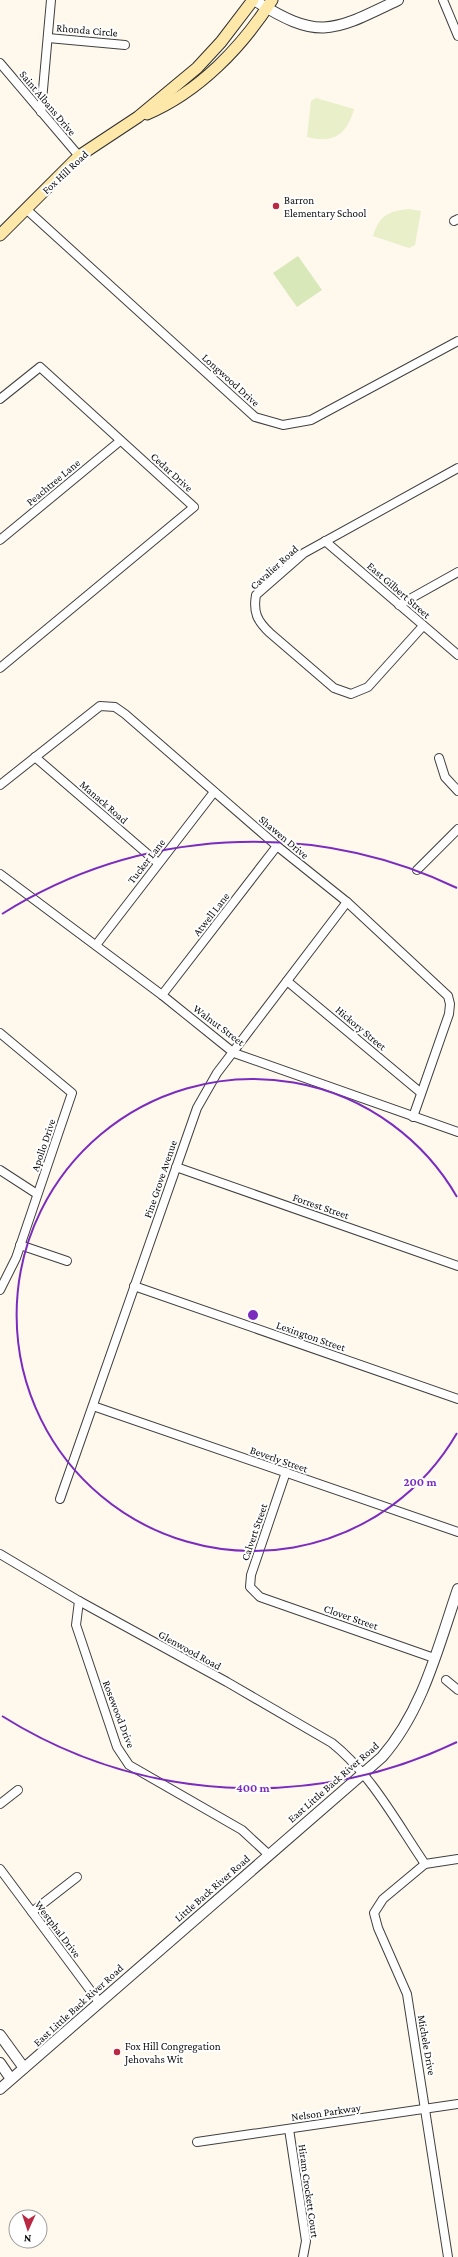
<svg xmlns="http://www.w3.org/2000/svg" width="458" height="2257" font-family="'Crimson Pro',serif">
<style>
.green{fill:#d8e8b8}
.pitch{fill:#e8efc9}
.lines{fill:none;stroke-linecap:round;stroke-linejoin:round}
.minor-casing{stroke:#404040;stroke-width:10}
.tertiary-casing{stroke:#404040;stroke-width:12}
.secondary-casing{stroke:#2f2f2f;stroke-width:13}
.minor{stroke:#fff;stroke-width:8}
.tertiary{stroke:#fff;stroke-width:10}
.secondary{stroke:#fde8aa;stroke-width:11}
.ring{fill:none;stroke:#7b2cbf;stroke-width:2}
.poi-dot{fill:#ba2843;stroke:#fff;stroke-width:1.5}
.labels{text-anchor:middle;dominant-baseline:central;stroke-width:4;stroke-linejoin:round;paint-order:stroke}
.street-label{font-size:11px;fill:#0d0d0d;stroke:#fff}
.poi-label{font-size:11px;fill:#0d0d0d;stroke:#fff;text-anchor:start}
.centre{fill:#7b2cbf;stroke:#fff;stroke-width:2}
.ring-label{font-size:12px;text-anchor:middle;font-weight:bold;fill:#7b2cbf;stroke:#fff;stroke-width:4;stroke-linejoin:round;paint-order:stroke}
</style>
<rect width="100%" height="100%" fill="#fff9ed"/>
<polygon class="green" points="298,256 322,290 297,307 273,273"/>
<g class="pitch">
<path d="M 316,98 L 354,109 C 347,134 334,144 307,137 L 311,101 Z"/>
<path d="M 409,209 L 421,211 L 415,245 L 409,248 L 373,236 C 379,216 388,211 409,209 Z"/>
</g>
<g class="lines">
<defs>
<g id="minor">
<polyline points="443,0 458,36"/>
<polyline points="48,38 125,45"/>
<polyline points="0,63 79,156"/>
<polyline points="41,112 51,0"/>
<polyline points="26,209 255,417 283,425 311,420 458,341"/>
<polyline points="454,221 458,219"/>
<polyline points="0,399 40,367 194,507 0,668"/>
<polyline points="0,540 120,441"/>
<polyline points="325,541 458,655"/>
<polyline points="399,605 458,572"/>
<path d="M 423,626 L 368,687 L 351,694 L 334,688 L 270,633 C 257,621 253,612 256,595 L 304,553 L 458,468"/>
<polyline points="35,757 158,863"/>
<polyline points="439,758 445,777 458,791"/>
<polyline points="0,785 100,706 115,707 125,714 277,846 347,902 448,996 450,1004 449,1014 413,1117"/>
<polyline points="417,870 458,829"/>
<polyline points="0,874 162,995 234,1053 458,1132"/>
<polyline points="96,945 214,792"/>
<polyline points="287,981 420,1092"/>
<polyline points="162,995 277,846"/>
<polyline points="0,1033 72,1093 16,1258 0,1290"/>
<polyline points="176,1167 458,1266"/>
<polyline points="0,1170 37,1194"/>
<polyline points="20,1245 67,1261"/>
<polyline points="134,1286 458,1399"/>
<polyline points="93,1406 458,1532"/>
<polyline points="286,1472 251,1575 250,1587 260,1597 434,1658"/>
<polyline points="60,1499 197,1108 217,1073 347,902"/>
<path d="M 0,1554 L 79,1601 L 227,1682 L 332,1743 C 371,1774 397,1823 425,1864 L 458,1859"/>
<polyline points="79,1601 76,1625 117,1747 129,1765 242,1830 269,1855"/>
<polyline points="446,1680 458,1690"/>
<polyline points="0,1804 18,1790"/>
<polyline points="425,1864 383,1899 374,1913 378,1928 407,1994 448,2257"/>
<polyline points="0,1869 99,2002"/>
<polyline points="32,1912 77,1877"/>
<polyline points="289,2129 306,2241 303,2257"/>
<polyline points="197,2142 458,2104"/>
</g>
<g id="tertiary">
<path d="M 254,0 C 319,41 332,32 398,0"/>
<polyline points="0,2035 24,2068"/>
<polyline points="0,2063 11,2079"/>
<path d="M 0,2089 L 382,1757 C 423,1710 438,1647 458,1589"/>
</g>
<g id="secondary">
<path d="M 147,114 C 199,92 242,47 272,0"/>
<polyline points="0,235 79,156 138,117 197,68 221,42 253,0"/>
</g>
</defs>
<use href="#minor" class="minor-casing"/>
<use href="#tertiary" class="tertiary-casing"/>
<use href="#secondary" class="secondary-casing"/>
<use href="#minor" class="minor"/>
<use href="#tertiary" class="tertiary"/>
<use href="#secondary" class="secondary"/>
</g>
<g class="ring">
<path d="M457 1433A236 236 0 1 1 457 1197"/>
<path d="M457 1742A473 473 0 0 1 2 1716M2 914A473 473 0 0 1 457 888"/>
</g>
<g class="poi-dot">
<circle cx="276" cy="206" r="4"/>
<circle cx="117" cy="2052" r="4"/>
</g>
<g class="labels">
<g class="street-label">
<text transform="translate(87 30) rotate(5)">Rhonda Circle</text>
<text transform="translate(48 103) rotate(50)">Saint Albans Drive</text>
<text transform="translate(65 172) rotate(-43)">Fox Hill Road</text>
<text transform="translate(231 380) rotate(42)">Longwood Drive</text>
<text transform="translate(172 472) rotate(42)">Cedar Drive</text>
<text transform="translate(53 482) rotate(-40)">Peachtree Lane</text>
<text transform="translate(274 567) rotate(-42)">Cavalier Road</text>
<text transform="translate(399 590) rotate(41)">East Gilbert Street</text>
<text transform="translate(104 802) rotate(41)">Manack Road</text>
<text transform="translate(284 837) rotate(40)">Shawen Drive</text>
<text transform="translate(146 861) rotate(-52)">Tucker Lane</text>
<text transform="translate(211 914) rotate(-52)">Atwell Lane</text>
<text transform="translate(219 1025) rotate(37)">Walnut Street</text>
<text transform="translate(361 1028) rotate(40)">Hickory Street</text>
<text transform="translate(43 1145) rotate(-71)">Apollo Drive</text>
<text transform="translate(160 1179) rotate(-71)">Pine Grove Avenue</text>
<text transform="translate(321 1206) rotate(19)">Forrest Street</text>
<text transform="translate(311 1336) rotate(19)">Lexington Street</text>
<text transform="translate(279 1459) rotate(19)">Beverly Street</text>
<text transform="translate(254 1532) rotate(-71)">Calvert Street</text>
<text transform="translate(351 1617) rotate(19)">Clover Street</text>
<text transform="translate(190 1650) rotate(29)">Glenwood Road</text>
<text transform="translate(119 1714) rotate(69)">Rosewood Drive</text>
<text transform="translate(333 1782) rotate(-41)">East Little Back River Road</text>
<text transform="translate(212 1888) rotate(-41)">Little Back River Road</text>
<text transform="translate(58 1929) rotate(53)">Westphal Drive</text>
<text transform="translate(78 2005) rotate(-42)">East Little Back River Road</text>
<text transform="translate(427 2045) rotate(80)">Michele Drive</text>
<text transform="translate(326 2112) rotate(-8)">Nelson Parkway</text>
<text transform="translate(309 2191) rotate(82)">Hiram Crockett Court</text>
</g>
<g class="poi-label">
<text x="284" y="200">Barron<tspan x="284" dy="13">Elementary School</tspan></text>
<text x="125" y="2046">Fox Hill Congregation<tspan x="125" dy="13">Jehovahs Wit</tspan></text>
</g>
</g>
<circle cx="253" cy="1315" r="6" class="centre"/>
<g class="ring-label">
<text x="420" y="1486">200 m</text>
<text x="253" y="1792">400 m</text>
</g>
<g transform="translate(28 2229) rotate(183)"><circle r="19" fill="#ffffff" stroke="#9e9e9e"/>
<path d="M0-3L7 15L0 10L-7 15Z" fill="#ba2843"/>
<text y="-6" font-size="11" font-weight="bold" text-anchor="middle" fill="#0d0d0d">N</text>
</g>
</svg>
